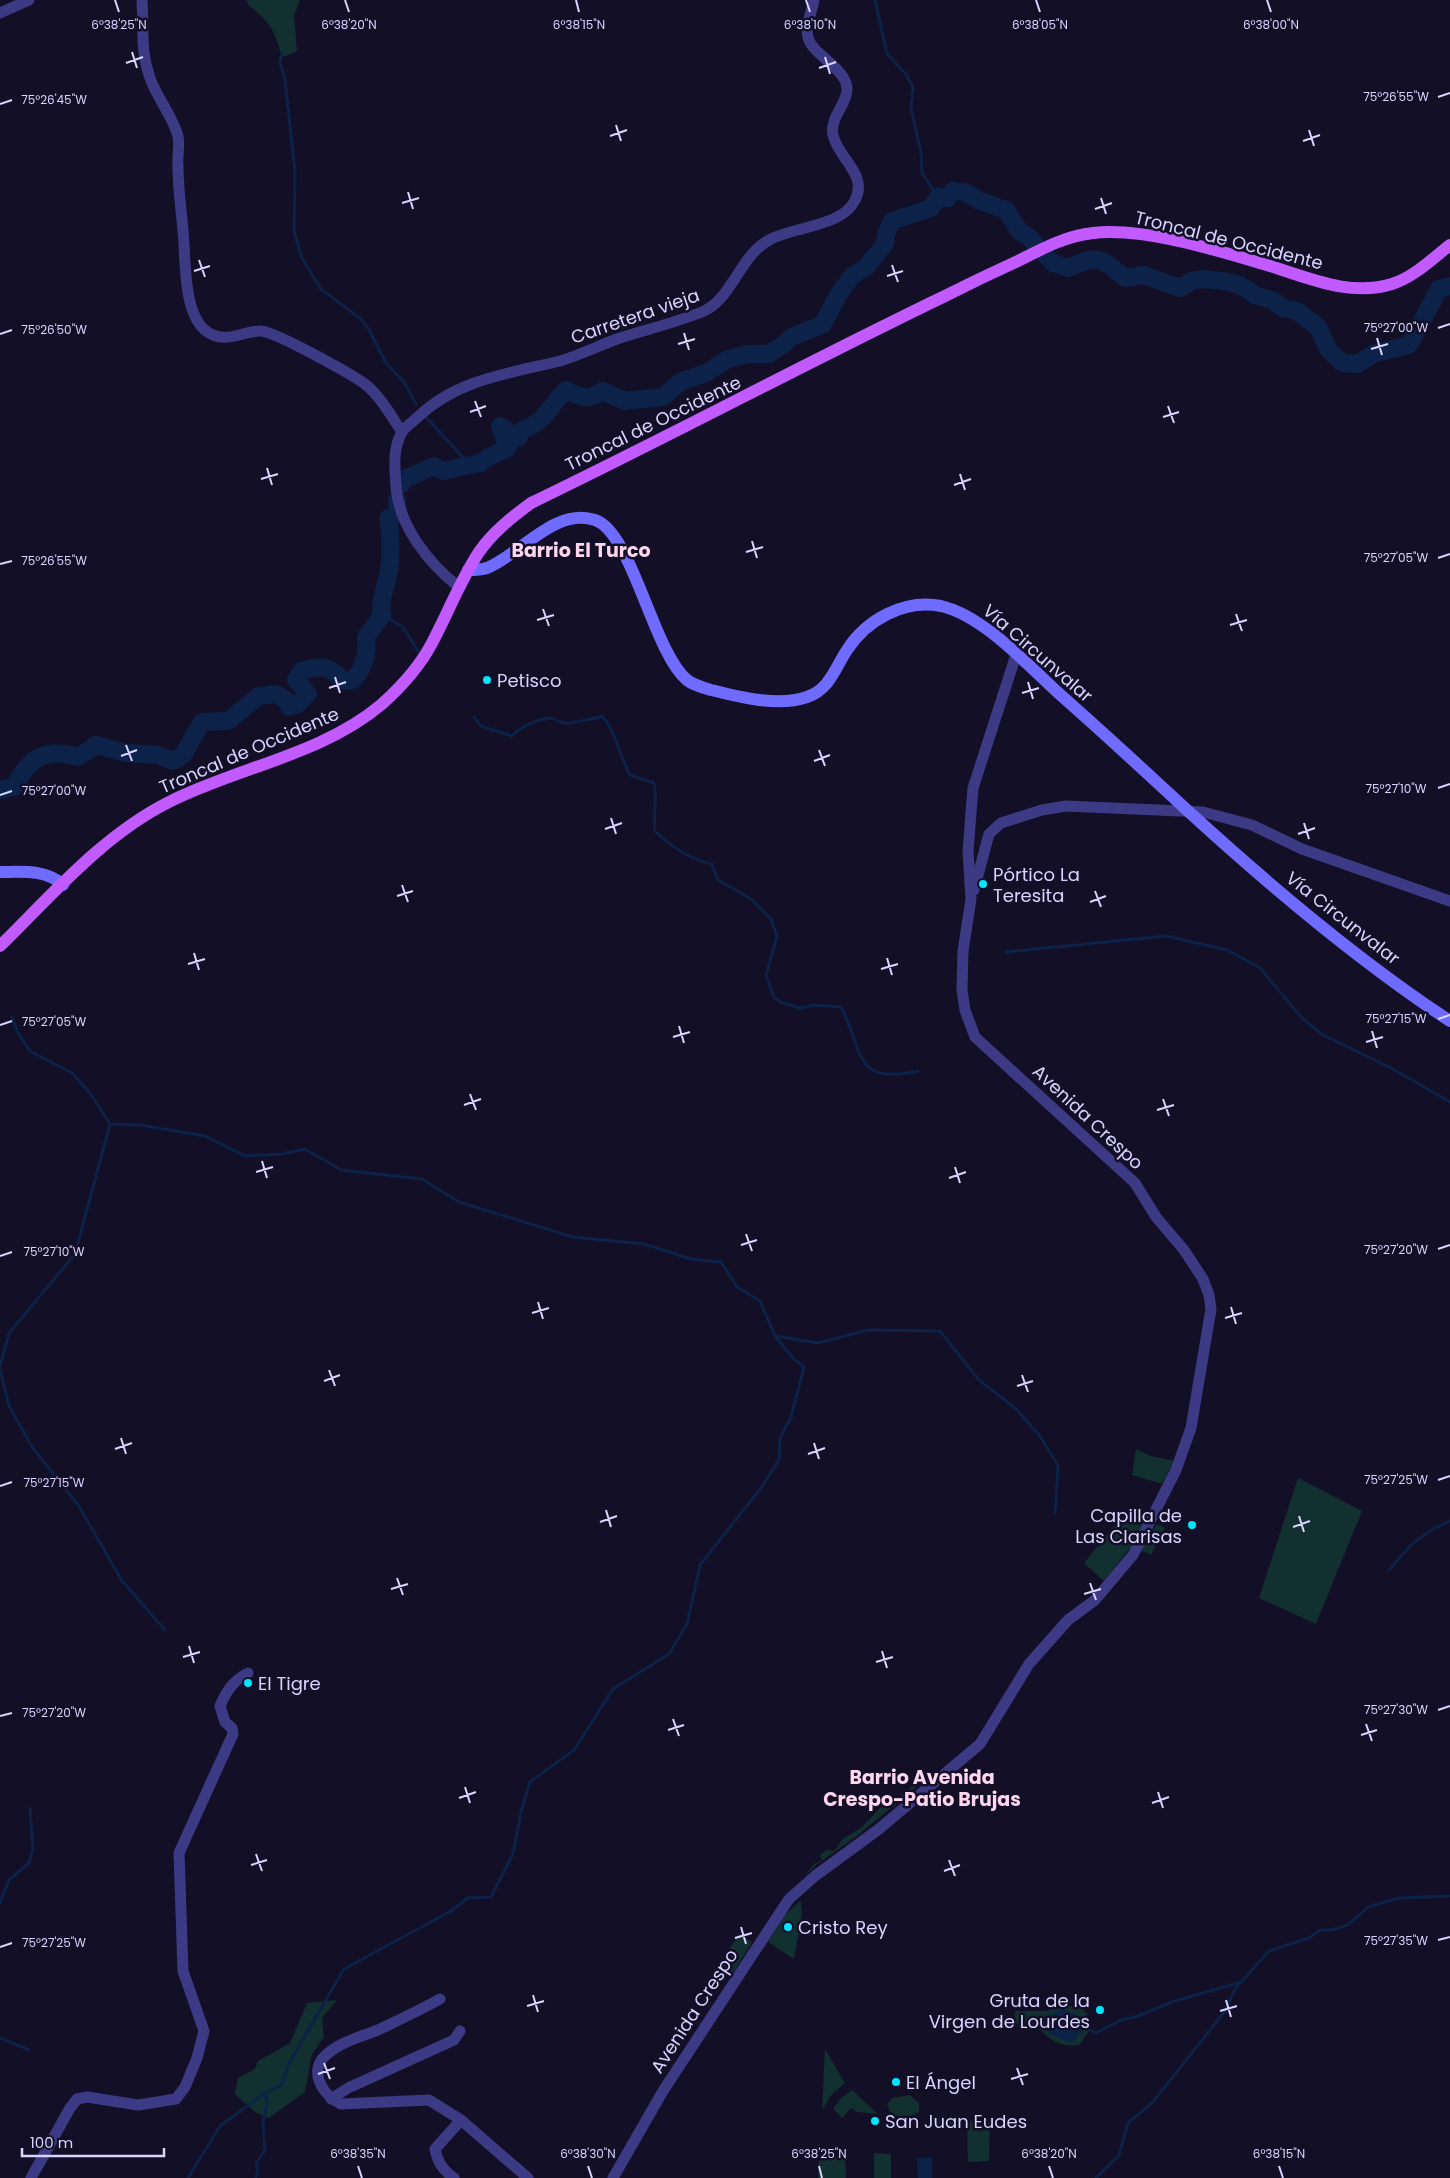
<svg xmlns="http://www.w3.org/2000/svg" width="1450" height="2178" font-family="Poppins,sans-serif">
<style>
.green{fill:#12302f}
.water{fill:#0c2248}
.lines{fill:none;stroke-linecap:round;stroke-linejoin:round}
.stream{stroke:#0c2248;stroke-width:3}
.river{stroke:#0c2248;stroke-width:18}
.street{stroke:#3d3a85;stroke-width:11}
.secondary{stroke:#6f6bff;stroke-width:12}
.primary{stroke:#c25bff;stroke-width:12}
.ticks{fill:none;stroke:#d9d4ff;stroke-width:2}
.poi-dot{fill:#00e5ff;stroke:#130f26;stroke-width:2}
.labels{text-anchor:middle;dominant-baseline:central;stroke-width:5;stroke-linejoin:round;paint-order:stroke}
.street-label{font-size:18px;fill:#d9d4ff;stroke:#130f26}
.poi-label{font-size:18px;fill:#d9d4ff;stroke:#130f26;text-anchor:start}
.neighbourhood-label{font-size:19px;font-weight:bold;fill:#ffd6f0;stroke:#130f26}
.ticks-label{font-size:12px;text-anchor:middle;fill:#d9d4ff;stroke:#130f26;stroke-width:5;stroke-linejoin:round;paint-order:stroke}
</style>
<rect width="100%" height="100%" fill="#130f26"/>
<g class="green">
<path d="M 247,0 L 300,0 L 294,15 L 297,51 L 283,57 C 279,50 279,46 276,38 C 271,24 260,14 248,5 Z"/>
<polygon points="1136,1449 1151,1456 1174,1461 1162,1484 1132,1475"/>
<polygon points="1298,1478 1362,1511 1316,1624 1259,1598"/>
<polygon points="1122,1517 1145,1524 1140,1535 1104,1581 1084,1563"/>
<polygon points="1157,1524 1165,1528 1151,1555 1140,1550"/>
<polygon points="929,1772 927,1778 858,1835 816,1865 804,1877 814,1864 822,1860 820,1855 826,1850 834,1851 843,1839 861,1828 881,1807 904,1793"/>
<polygon points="799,1902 801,1902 802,1915 794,1959 768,1942 785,1915"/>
<polygon points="739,1934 752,1942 730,1978 716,1970"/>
<polygon points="337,2000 322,2018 324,2037 312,2054 305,2092 269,2118 255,2112 235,2094 238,2078 255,2069 258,2061 290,2043 307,2003"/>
<path d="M 1053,2005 L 1080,2007 L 1087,2014 L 1090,2030 L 1079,2045 C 1059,2047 1052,2041 1038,2028 L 1026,2028 L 1015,2023 L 1015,2011 L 1048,2011 Z"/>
<polygon points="825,2049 845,2083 830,2096 822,2111"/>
<polygon points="852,2090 878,2114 857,2112 851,2108 842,2118 833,2109 840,2099"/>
<path d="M 910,2095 L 919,2103 L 919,2112 C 910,2118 898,2119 890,2112 L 887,2105 L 892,2098 Z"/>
<polygon points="929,2115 957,2117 957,2129 929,2127"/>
<polygon points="967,2121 990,2122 989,2161 968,2162"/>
<polygon points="874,2153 891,2154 891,2178 874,2178"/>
<polygon points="819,2156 845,2157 846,2178 818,2178"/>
</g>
<g class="water">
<polygon points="1062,2009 1080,2016 1085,2027 1072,2043 1050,2034 1044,2025 1053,2014"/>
<polygon points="932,2157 932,2178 918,2178 917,2158"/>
</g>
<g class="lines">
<g class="stream">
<polyline points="875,0 887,54 906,74 913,88 911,108 921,153 922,173 938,197"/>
<polyline points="282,52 280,62 285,80 295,172 294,231 302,258 321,289 361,319 368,328 386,363 404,382 416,404"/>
<polyline points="425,416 469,464"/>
<polyline points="382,615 403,627 418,651"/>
<path d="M 474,717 L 481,726 L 512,736 C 522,726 536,720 550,718 C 555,718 560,723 565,723 C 570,724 597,718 602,716 C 615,729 620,757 630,775 L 654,783 C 657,799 653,814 655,831 C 671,847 690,859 712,864 L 718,880 L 751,899 L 771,919 L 777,937 L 766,975 L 774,997 L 780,1002 L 800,1008 L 814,1005 L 841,1007 C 864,1050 852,1086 918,1071"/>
<polyline points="1006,952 1166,936 1227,950 1259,967 1302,1018 1323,1035 1391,1068 1450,1102"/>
<polyline points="12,1017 18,1033 30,1051 72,1073 90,1093 110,1124 140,1125 205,1136 245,1156 282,1154 305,1149 341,1170 422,1179 459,1202 573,1237 644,1244 691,1259 721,1262 737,1287 760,1301 775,1336 792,1357 804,1367 791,1417 780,1438 779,1460 761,1488 700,1565 687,1624 669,1654 613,1689 574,1750 530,1782 521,1812 513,1854 491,1897 468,1898 451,1911 344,1969 288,2065 282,2085 265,2093 267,2103 263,2122 265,2150 256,2163 258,2171 256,2178"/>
<polyline points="775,1336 818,1343 868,1330 940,1331 979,1380 1016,1409 1040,1436 1058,1466 1055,1513"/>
<polyline points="0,1366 9,1333 75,1254 110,1124"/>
<polyline points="0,1369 9,1406 32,1447 79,1506 122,1581 165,1630"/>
<polyline points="1389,1570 1413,1543 1433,1529 1450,1521"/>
<polyline points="0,1903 9,1880 29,1863 33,1849 30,1808"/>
<polyline points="1085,2027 1096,2033 1121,2020 1135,2017 1172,2002 1241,1982"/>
<polyline points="0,2038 29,2050"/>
<polyline points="188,2178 220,2126 265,2093"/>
<polyline points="1096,2178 1119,2155 1128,2123 1153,2102 1225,2011 1235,1989 1269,1951 1309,1938 1320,1930 1332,1930 1348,1925 1368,1907 1399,1898 1450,1896"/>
</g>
<g class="river">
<path d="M 1046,256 L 1053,263 L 1068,268 C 1097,255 1100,256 1125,278 L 1144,275 L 1180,288 L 1192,281 L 1202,279 L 1224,281 L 1240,285 L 1255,295 L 1274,301 L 1282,308 L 1297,311 L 1318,327 L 1328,349 L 1342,363 L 1358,364 L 1373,354 L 1409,345 L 1439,289 L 1450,286"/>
<path d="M 402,484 L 403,480 L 434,466 L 443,471 L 480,463 L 489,457 L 508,448 L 500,426 L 518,438 L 522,430 C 545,423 550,405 566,390 C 579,397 589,401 602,391 L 625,401 L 663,397 L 680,382 L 708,372 L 728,359 L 748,354 L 769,354 L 784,344 L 792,337 L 823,324 L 838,295 L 852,276 L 866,267 L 885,244 L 886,234 L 892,221 L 931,208 L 938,197 L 948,198 L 953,191 L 965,192 L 980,201 L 1006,210 L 1020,232 L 1029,237 L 1036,245"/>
<path d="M 0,790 L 14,787 C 29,758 45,747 78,757 L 96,745 L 126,753 L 158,755 L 173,761 L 183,755 L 202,722 L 228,721 L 259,696 L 276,694 L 286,700 L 289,707 L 298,704 L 308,694 L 296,680 L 301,671 C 323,665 328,665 344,681 L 353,680 C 364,668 368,653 366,637 L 382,615 C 379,598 387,586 389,569 C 391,558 391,529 388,518 L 398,514 L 397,500"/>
</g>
<g class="street">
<path d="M 142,0 C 144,29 140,50 150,78 C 157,98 172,115 178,136 C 180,146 177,156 178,166 C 178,188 181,209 183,230 C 186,258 182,317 209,333 C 227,344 245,330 261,331 C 276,332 351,374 365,384 C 381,397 391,416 402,432"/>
<polyline points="0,13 29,0"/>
<path d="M 459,587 C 429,564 399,526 396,487 C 395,468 392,450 402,432 C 406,426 414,421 419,416 C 458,379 511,373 560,361 C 580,355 598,346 617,339 C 645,330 674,323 702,312 C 733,299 739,255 771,239 C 794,227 841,226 854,202 C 870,175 838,159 833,135 C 829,116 852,100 846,83 C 840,65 811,53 808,37 C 805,26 812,11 814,0"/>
<polyline points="974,890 989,834 1001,823 1042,810 1066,806 1203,812 1252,825 1302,849 1450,901"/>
<path d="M 440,1999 C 420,2010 399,2020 378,2030 C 360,2037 340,2042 326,2055 C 307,2072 324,2096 341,2104 L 429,2100 L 461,2120 L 528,2178"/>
<polyline points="331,2099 348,2088 454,2040 460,2031"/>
<path d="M 31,2178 L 70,2108 L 77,2099 L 87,2097 L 138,2105 L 176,2099 L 185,2087 L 197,2058 L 204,2031 L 183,1971 L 179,1853 L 233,1734 L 232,1728 L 225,1722 L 220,1706 C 227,1690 233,1681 248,1673"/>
<path d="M 454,2178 C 443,2170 438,2163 435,2149 L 461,2120"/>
<polyline points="613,2178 663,2091 789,1899 815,1876 879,1829 980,1744 1029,1664 1068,1620 1095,1600 1133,1555 1176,1470 1191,1428 1211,1309 1209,1295 1203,1279 1184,1250 1156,1217 1135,1183 975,1037 965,1010 962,990 963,951 971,899 968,851 973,788 1016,655"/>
</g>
<g class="secondary">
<path d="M 468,570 C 474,570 481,570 487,568 C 521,554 555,507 595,520 C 632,532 653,652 687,680 C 693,685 704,688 711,690 C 739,697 778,707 807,697 C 830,689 835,668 847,650 C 867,619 905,599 941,606 C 985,616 1031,669 1064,698 C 1106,735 1147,773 1188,811 C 1270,886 1357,960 1450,1021"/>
<path d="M 0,872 C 22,872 46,869 63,885"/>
</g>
<path class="primary" d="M 0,946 C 52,895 103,835 169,802 C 238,767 322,755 382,704 C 401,687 420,666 432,643 C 448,613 460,581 479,552 C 493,532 512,517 531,503 C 670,436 806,363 945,296 C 969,284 994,272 1018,261 C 1042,249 1065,236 1093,233 C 1144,227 1220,251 1270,266 C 1309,278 1350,297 1392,284 C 1414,277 1432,259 1450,245"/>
</g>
<path class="ticks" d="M 115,0 L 119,12M 345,0 L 349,12M 576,0 L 579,12M 806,0 L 810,12M 1036,0 L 1040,12M 1267,0 L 1271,12M 132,52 L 137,68M 825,57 L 830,74M 126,63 L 143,57M 819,68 L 836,62M 1438,97 L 1450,93M 0,104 L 12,100M 616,125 L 621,141M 1309,130 L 1314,146M 610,136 L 627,130M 1303,141 L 1320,135M 408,192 L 413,209M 1101,198 L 1106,214M 402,203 L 419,198M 1095,209 L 1112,203M 199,260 L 205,277M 892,265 L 898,282M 194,271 L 210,266M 887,276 L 903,271M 1438,328 L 1450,324M 684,333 L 689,350M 0,334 L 12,330M 1377,338 L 1382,355M 678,344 L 695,339M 1371,349 L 1388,344M 475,401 L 481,417M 1168,406 L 1174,423M 470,412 L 486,406M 1163,417 L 1179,412M 267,468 L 272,485M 960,474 L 965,490M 261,479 L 278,474M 954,485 L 971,479M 752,541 L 757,558M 746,552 L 763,547M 1438,558 L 1450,554M 0,564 L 12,561M 543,609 L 549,626M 1236,614 L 1242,631M 537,620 L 554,615M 1230,625 L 1247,620M 335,677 L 340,693M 1028,682 L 1033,699M 329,688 L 346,682M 1022,693 L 1039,688M 126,745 L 132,761M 819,750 L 825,766M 121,756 L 137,750M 814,761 L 830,755M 1438,788 L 1450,784M 0,795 L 12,791M 611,818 L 616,834M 1304,823 L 1309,839M 605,829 L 622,823M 1298,834 L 1315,828M 402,885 L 408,902M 1095,891 L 1101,907M 397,896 L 413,891M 1090,902 L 1106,896M 194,953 L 199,970M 887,958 L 892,975M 188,964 L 205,959M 881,969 L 898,964M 1438,1019 L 1450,1015M 0,1025 L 12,1021M 679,1026 L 684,1043M 1372,1031 L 1377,1048M 673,1037 L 690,1032M 1366,1042 L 1383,1037M 470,1094 L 476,1110M 1163,1099 L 1169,1116M 464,1105 L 481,1099M 1157,1110 L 1174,1105M 262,1161 L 267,1178M 955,1167 L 960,1183M 256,1172 L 273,1167M 949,1178 L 966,1172M 746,1234 L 752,1251M 741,1245 L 757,1240M 1438,1249 L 1450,1245M 0,1256 L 12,1252M 538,1302 L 543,1319M 1231,1307 L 1236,1324M 532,1313 L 549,1308M 1225,1318 L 1242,1313M 329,1370 L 335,1386M 1022,1375 L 1028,1392M 324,1381 L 340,1375M 1017,1386 L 1033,1381M 121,1438 L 126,1454M 814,1443 L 819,1459M 115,1449 L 132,1443M 808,1454 L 825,1448M 1438,1480 L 1450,1476M 0,1486 L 12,1482M 606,1510 L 611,1527M 1299,1516 L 1304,1532M 600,1522 L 617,1516M 1293,1527 L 1310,1521M 397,1578 L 403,1595M 1090,1583 L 1096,1600M 391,1589 L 408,1584M 1084,1594 L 1101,1589M 189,1646 L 194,1663M 882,1651 L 887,1668M 183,1657 L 200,1652M 876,1662 L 893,1657M 1438,1710 L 1450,1706M 0,1716 L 12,1713M 673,1719 L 679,1736M 1366,1724 L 1372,1741M 668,1730 L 684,1725M 1361,1735 L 1377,1730M 465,1787 L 470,1803M 1158,1792 L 1163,1808M 459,1798 L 476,1792M 1152,1803 L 1169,1797M 256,1854 L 262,1871M 949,1860 L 955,1876M 251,1865 L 267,1860M 944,1871 L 960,1865M 741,1927 L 746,1944M 735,1938 L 752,1933M 1438,1940 L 1450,1937M 0,1947 L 12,1943M 533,1995 L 538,2012M 1226,2000 L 1231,2017M 527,2006 L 544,2001M 1220,2011 L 1237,2006M 324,2063 L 330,2079M 1017,2068 L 1023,2085M 318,2074 L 335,2068M 1011,2079 L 1028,2074M 358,2166 L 362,2178M 588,2166 L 592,2178M 819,2166 L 822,2178M 1049,2166 L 1053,2178M 1279,2166 L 1283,2178"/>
<g class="poi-dot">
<circle cx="487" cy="680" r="5"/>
<circle cx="983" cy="884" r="5"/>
<circle cx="1192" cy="1525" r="5"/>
<circle cx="248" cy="1683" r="5"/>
<circle cx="788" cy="1927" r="5"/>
<circle cx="1100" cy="2010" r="5"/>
<circle cx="896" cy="2082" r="5"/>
<circle cx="875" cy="2121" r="5"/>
</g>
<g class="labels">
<g class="street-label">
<text transform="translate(1229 240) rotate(14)">Troncal de Occidente</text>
<text transform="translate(635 316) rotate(-19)">Carretera vieja</text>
<text transform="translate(653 423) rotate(-26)">Troncal de Occidente</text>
<text transform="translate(1038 653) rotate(41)">Vía Circunvalar</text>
<text transform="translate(249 750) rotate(-23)">Troncal de Occidente</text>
<text transform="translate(1343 918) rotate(38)">Vía Circunvalar</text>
<text transform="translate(1088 1117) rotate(43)">Avenida Crespo</text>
<text transform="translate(694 2011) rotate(-57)">Avenida Crespo</text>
</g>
<g class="poi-label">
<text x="497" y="680">Petisco</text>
<text x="993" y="874">Pórtico La<tspan x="993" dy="21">Teresita</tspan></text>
<text x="1182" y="1515" text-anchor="end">Capilla de<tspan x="1182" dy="21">Las Clarisas</tspan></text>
<text x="258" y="1683">El Tigre</text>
<text x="798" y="1927">Cristo Rey</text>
<text x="1090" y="2000" text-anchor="end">Gruta de la<tspan x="1090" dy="21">Virgen de Lourdes</tspan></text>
<text x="906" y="2082">El Ángel</text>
<text x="885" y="2121">San Juan Eudes</text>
</g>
<g class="neighbourhood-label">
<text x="581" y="550">Barrio El Turco</text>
<text x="922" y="1777">Barrio Avenida<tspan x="922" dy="22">Crespo-Patio Brujas</tspan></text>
</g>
</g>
<g class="ticks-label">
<text x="119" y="29">6°38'25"N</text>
<text x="349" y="29">6°38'20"N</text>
<text x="579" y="29">6°38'15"N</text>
<text x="810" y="29">6°38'10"N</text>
<text x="1040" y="29">6°38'05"N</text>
<text x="1271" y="29">6°38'00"N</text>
<text x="1396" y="101">75°26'55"W</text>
<text x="54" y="104">75°26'45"W</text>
<text x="1396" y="332">75°27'00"W</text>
<text x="54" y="334">75°26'50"W</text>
<text x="1396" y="562">75°27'05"W</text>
<text x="54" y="565">75°26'55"W</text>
<text x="1396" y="793">75°27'10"W</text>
<text x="54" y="795">75°27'00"W</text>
<text x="1396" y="1023">75°27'15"W</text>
<text x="54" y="1026">75°27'05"W</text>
<text x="1396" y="1254">75°27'20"W</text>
<text x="54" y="1256">75°27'10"W</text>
<text x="1396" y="1484">75°27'25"W</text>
<text x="54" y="1487">75°27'15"W</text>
<text x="1396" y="1714">75°27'30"W</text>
<text x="54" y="1717">75°27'20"W</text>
<text x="1396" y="1945">75°27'35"W</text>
<text x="54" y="1947">75°27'25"W</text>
<text x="358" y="2158">6°38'35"N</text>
<text x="588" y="2158">6°38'30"N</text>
<text x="819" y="2158">6°38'25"N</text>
<text x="1049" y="2158">6°38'20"N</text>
<text x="1279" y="2158">6°38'15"N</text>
</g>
<path d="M22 2148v8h142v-8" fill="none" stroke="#d9d4ff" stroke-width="2.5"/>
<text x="30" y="2148" font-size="15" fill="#d9d4ff" stroke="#130f26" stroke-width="4" paint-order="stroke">100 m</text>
</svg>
